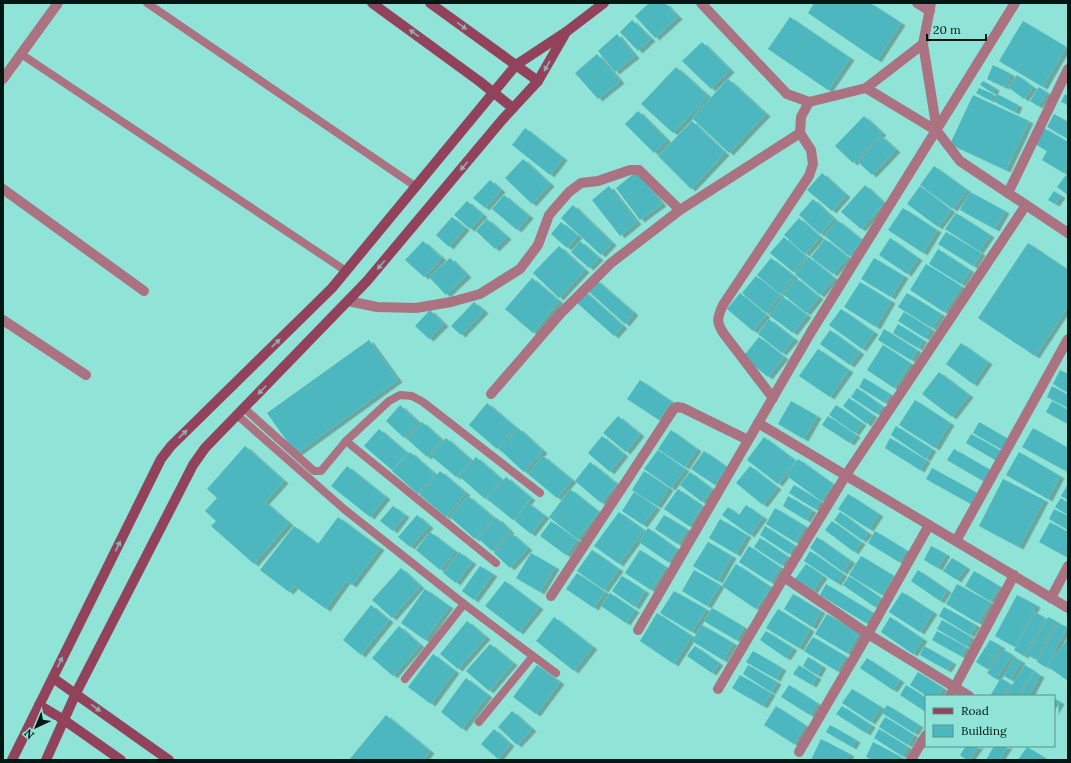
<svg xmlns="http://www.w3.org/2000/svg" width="1071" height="763" font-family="Lora,serif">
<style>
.building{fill:#4db7bf;filter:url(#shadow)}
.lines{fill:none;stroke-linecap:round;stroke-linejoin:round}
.lane{stroke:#ab7381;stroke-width:8}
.street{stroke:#ab7381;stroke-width:10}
.secondary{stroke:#92435b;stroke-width:10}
.oneway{fill:#90acac}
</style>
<defs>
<filter id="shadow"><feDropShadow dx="4.5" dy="2.5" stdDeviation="0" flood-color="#0004"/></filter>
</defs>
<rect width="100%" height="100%" fill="#8fe4d7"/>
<g class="building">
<polygon points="649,3 665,3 678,17 655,38 635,16"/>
<polygon points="814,3 870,3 901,23 877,60 808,13"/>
<polygon points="790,17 850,58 828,90 768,49"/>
<polygon points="632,20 651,39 638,51 620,32"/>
<polygon points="1023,21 1066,47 1043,87 999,61"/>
<polygon points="617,34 635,56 615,72 598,51"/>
<polygon points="702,42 730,70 711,89 682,61"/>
<polygon points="597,54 620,81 598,99 575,73"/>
<polygon points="993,65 1011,74 1005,87 987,79"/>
<polygon points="676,67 708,96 673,133 641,104"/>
<polygon points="1017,75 1033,87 1024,99 1008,87"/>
<polygon points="728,79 766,114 729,153 692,118"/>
<polygon points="983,81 995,88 993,93 980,85"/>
<polygon points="1039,87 1047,93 1038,106 1030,101"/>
<polygon points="979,88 993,94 990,100 976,93"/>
<polygon points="997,94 1018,105 1015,112 993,101"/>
<polygon points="1065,94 1068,96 1068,105 1061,102"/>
<polygon points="973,95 1029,121 1006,170 950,144"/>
<polygon points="638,111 667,140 654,153 625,124"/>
<polygon points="1054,114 1068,122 1068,139 1047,127"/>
<polygon points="864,116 882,133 853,163 835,146"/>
<polygon points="692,121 725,153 691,189 658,156"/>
<polygon points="525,128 563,158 550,175 512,145"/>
<polygon points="1044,128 1068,142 1068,165 1064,173 1042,160 1047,151 1035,144"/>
<polygon points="881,136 896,150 872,175 858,162"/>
<polygon points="523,159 550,184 532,204 505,178"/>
<polygon points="934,166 967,190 953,209 920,185"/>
<polygon points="637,171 662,204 640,220 616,188"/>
<polygon points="822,173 846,195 832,211 807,190"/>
<polygon points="1066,175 1068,177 1068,195 1057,187"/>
<polygon points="490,180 501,190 485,208 473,198"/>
<polygon points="865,185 884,203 861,229 841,212"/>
<polygon points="609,186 637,222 620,236 592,200"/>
<polygon points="920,186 951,210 938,227 907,204"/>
<polygon points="1054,191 1061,196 1055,204 1048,200"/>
<polygon points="970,192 1005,211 995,229 960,210"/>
<polygon points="504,195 529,216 517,230 492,209"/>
<polygon points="813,199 834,219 820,234 799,215"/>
<polygon points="467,201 483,215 470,229 454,215"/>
<polygon points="573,205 612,243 601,255 561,218"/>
<polygon points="903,208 937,230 923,253 888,230"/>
<polygon points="956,213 990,235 979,251 945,229"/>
<polygon points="452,217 465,228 449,247 436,235"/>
<polygon points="799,218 820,237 805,254 784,235"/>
<polygon points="487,219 507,237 495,249 476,231"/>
<polygon points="837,220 862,240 849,256 825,236"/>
<polygon points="561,222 578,236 567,248 551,234"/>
<polygon points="946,232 981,253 973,266 938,244"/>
<polygon points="784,237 806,257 793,272 770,253"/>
<polygon points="890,238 918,258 907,274 879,255"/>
<polygon points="825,239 848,257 833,274 811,257"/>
<polygon points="423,241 442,258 424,277 405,260"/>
<polygon points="580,241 599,258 589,268 571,252"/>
<polygon points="1028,243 1068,270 1068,306 1035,356 978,318"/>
<polygon points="559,246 585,270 559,298 533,273"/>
<polygon points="938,249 970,270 961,284 929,264"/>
<polygon points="809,257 834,278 820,295 795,274"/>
<polygon points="450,258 467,275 446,295 429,277"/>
<polygon points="771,258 794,276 780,294 757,275"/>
<polygon points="874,258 904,276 891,297 861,279"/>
<polygon points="926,264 961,286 944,312 910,290"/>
<polygon points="756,276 780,295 766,313 742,293"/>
<polygon points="532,278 559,301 533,333 505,309"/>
<polygon points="796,278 819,297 806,313 783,294"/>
<polygon points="596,280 634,313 625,324 587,290"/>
<polygon points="860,282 891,301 876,327 844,307"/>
<polygon points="584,291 623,326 614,336 575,301"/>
<polygon points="740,293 766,315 753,331 727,309"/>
<polygon points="907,293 941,314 932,328 898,307"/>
<polygon points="783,297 807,315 793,333 769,315"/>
<polygon points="474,302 484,311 461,335 451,326"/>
<polygon points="841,309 874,332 862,349 829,325"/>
<polygon points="430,310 444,324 429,339 415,326"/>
<polygon points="904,312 931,329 925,338 898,321"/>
<polygon points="769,319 794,339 782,353 758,334"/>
<polygon points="898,324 923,340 918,348 893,333"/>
<polygon points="884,329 917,350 911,360 878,340"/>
<polygon points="830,330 860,352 850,365 820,344"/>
<polygon points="759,337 784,357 768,377 743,357"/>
<polygon points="369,340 398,380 296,454 267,413"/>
<polygon points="961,343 988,362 973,384 946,364"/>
<polygon points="883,345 910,363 894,388 867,370"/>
<polygon points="818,349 849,370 830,397 799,376"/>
<polygon points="1060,370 1068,374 1068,393 1053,384"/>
<polygon points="939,372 969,395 952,417 922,394"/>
<polygon points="864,378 890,394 885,403 859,387"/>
<polygon points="640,380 671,401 659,420 627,399"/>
<polygon points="1052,386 1068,395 1068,408 1047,397"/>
<polygon points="857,388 882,406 877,414 851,397"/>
<polygon points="849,398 873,415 867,424 843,406"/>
<polygon points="915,400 950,423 935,448 899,425"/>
<polygon points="791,401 817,416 804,439 778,424"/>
<polygon points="1052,401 1068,410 1068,424 1046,412"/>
<polygon points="487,403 515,427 497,449 469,425"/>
<polygon points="400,405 418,422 404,438 386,421"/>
<polygon points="836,405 862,423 855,433 829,415"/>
<polygon points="618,416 640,434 626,452 603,433"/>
<polygon points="828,416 856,435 850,443 822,425"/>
<polygon points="422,422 442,440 427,457 407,439"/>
<polygon points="979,422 1008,439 1001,449 973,433"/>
<polygon points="896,426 932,449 926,459 891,435"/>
<polygon points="518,428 543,451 524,472 499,449"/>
<polygon points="1033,428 1068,448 1068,466 1066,471 1022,447"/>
<polygon points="379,429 407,453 392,470 364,446"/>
<polygon points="671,430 697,449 685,467 658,449"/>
<polygon points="971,434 1003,452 997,461 966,443"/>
<polygon points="602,436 624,454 610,472 588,453"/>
<polygon points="764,437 796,461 778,484 747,460"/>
<polygon points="446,438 471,460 456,477 431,456"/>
<polygon points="890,438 926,460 920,470 885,448"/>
<polygon points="245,446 284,481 265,502 289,523 254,564 211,526 216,521 205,511 217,498 207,489"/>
<polygon points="954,449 992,471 985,482 947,460"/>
<polygon points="658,450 685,469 671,488 644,469"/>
<polygon points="704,451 727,467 715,485 691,469"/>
<polygon points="410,452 435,474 418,494 392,471"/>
<polygon points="1019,452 1060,476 1048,499 1006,475"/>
<polygon points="543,456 572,480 557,498 528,474"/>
<polygon points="476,457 501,479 485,499 459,476"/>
<polygon points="798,459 833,484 821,501 787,476"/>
<polygon points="590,462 617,484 601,503 575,481"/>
<polygon points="347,466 386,497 370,517 331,486"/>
<polygon points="750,466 777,487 763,505 736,483"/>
<polygon points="932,468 977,493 971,504 926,479"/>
<polygon points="440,471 466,493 446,517 420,495"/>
<polygon points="644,471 669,488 657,506 632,490"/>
<polygon points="690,472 712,489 702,502 680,485"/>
<polygon points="506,477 531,498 513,520 487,499"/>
<polygon points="1003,479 1044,500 1019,547 979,526"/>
<polygon points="1068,484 1068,500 1061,496"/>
<polygon points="794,485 820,501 815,509 789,493"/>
<polygon points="570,489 599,512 577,539 549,517"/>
<polygon points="678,489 703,506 689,526 664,509"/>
<polygon points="634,492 656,507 643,525 622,511"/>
<polygon points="848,494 879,514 869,529 838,509"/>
<polygon points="468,496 494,518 475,539 450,517"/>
<polygon points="788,496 812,510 806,520 783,506"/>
<polygon points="1061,498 1068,503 1068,515 1055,507"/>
<polygon points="528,503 545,516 531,534 515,521"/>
<polygon points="746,505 763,517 750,535 722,515 728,507 739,515"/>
<polygon points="393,506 405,515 393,531 380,521"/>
<polygon points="775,508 805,526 795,542 766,524"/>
<polygon points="1054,509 1068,516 1068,530 1049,519"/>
<polygon points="619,512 644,530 619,564 594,546"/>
<polygon points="840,512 868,533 862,540 834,520"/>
<polygon points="417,515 429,526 410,547 398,537"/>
<polygon points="664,515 687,529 678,544 655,529"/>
<polygon points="338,517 380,548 352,585 346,581 326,609 294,586 289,592 260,570 294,526 318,544"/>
<polygon points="497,518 510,531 492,551 478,538"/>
<polygon points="720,519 747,535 736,554 709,538"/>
<polygon points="551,521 577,540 566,555 540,536"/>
<polygon points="832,521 861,542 854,552 825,530"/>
<polygon points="1050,522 1068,532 1068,550 1065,556 1039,542"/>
<polygon points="765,526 794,545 789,554 760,535"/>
<polygon points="648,528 677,549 668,562 639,542"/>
<polygon points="875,531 906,550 899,562 868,543"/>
<polygon points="430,532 455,551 440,570 416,550"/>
<polygon points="511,533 528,548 510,568 494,553"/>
<polygon points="817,537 851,561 843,572 810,548"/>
<polygon points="760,538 787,556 781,565 754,547"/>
<polygon points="708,542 732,556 718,581 693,566"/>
<polygon points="749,546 780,567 770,582 739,562"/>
<polygon points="931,546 946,554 938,568 924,560"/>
<polygon points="592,550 619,569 604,590 577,571"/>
<polygon points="640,550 666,567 651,590 625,573"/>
<polygon points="810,551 843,574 837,583 804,561"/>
<polygon points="459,552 472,562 456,583 443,573"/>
<polygon points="531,553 555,567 540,592 516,578"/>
<polygon points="861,556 894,576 882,595 849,575"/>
<polygon points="952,558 966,567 957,580 943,571"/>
<polygon points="736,564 771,587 756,609 722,586"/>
<polygon points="806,564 823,576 813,591 795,579"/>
<polygon points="480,566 493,574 474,600 462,591"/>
<polygon points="401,568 420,586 392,618 372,600"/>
<polygon points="694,570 720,585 707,606 682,591"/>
<polygon points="918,570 947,590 940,601 911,581"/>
<polygon points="974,571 999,586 990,601 965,586"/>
<polygon points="577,573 605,592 594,608 566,589"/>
<polygon points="622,576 645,591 635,607 612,591"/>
<polygon points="849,576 881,598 875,607 843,585"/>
<polygon points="505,581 539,607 519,632 485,606"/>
<polygon points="826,584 872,612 866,623 820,595"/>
<polygon points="957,584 990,602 978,623 946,604"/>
<polygon points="425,589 449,606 425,640 401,623"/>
<polygon points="674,591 706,609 692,632 660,613"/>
<polygon points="902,592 933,612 920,632 889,612"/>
<polygon points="610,593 635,610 626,623 601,606"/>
<polygon points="793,594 821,611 812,627 784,609"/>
<polygon points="1017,595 1036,605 1015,647 995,636"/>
<polygon points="371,605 389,620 361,655 343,640"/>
<polygon points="944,607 976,625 970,635 939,616"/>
<polygon points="712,608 744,627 736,640 704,621"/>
<polygon points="778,609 810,629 799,648 766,628"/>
<polygon points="1035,612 1045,618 1024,656 1014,650"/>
<polygon points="657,613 692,636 674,664 640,641"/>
<polygon points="827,614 859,633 847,653 815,634"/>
<polygon points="554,617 593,647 574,671 536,641"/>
<polygon points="890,617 923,639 913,654 881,632"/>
<polygon points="1048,617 1056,621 1036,659 1027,655"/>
<polygon points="942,620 971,637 966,646 937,629"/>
<polygon points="467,621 486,637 458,669 440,654"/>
<polygon points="1058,623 1067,627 1046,667 1037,662"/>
<polygon points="702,625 733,643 723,660 692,641"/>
<polygon points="399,626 420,645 393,676 372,658"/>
<polygon points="766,631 793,648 786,658 760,640"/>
<polygon points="937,631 966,647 961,656 932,640"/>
<polygon points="813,637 845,656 837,671 804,651"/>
<polygon points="1068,639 1068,681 1047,666"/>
<polygon points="990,640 1001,646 987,669 976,662"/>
<polygon points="490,644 513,663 489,691 466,671"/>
<polygon points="695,646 719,663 712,673 687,656"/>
<polygon points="924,646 952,662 947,670 920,655"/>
<polygon points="1003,649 1012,655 996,679 987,673"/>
<polygon points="753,651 782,668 776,679 746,662"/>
<polygon points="433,654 455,671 431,704 408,687"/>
<polygon points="808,657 822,666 817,675 803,666"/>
<polygon points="1014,657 1021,661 1011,680 1004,676"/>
<polygon points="867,658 900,680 893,690 860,668"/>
<polygon points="537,665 560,682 536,714 513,697"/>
<polygon points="748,665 777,682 771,692 743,674"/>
<polygon points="799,665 817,677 812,685 793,674"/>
<polygon points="1025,665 1034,671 1017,696 1005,696"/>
<polygon points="918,672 943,688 938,696 927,696 910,685"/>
<polygon points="1034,672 1040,675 1029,696 1020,696"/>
<polygon points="740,675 771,693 763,706 732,688"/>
<polygon points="466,678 488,695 462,729 441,712"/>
<polygon points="1001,678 1010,684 1002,696 990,696"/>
<polygon points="789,685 817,703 810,715 781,697"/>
<polygon points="906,685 926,698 926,712 900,695"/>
<polygon points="852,689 881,707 871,722 842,703"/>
<polygon points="1054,698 1060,702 1054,712"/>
<polygon points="887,705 919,725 914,733 882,713"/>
<polygon points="776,706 805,725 794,744 764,725"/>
<polygon points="842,706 871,725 866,733 836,714"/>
<polygon points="512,711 532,729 517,745 498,727"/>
<polygon points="386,715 430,751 423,760 349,760"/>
<polygon points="885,717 914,735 908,745 879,727"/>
<polygon points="830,725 856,740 852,747 826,732"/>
<polygon points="494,729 510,744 498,759 481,744"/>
<polygon points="879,729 908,747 902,756 874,738"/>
<polygon points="821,739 850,754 846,760 811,760"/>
<polygon points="873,742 901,757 899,760 872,760 866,757"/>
<polygon points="966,746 979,746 969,760 967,760 960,755"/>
<polygon points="994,746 1008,746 999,760 986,760"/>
<polygon points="1027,747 1042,756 1040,760 1018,760"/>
</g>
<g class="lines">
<g class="lane">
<polyline points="147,3 415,186"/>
<polyline points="21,54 346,271"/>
<polyline points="244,408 314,471 321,471 346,441 389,401 400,395 412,396 423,402 540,493"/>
<polyline points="237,415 344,509 464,604 533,656"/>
<polyline points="346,441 496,563"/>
<polyline points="405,679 464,604"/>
<polyline points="479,722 533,656 556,673"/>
</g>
<g class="street">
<polyline points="701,3 787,94 809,102 866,88 923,44"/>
<polyline points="917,3 930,11"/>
<polyline points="931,3 923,44 937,131 960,161 1068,233"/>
<polyline points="3,79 58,3"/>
<polyline points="866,88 937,131"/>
<polyline points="3,189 144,291"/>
<polyline points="1008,193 1068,69"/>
<polyline points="348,301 377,307 416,308 451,302 480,294 520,269 538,245 549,215 569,192 581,183 598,181 630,170 639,170 680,210"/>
<polyline points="3,320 86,375"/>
<polyline points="491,394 561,313 611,263 680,210 800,133"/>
<path d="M 773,398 L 724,334 C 716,322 717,318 723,305 L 809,176 L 813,164 L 811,150 L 800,133 L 801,117 L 809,102"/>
<polyline points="758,423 1068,608"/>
<polyline points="956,541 1068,339"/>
<polyline points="784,577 868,634 969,696"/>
<polyline points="551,596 673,410 677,407 683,408 748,440"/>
<polyline points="1051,598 1068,566"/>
<polyline points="638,630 811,332 1015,3"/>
<polyline points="718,689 784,577 846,475 1026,205"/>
<polyline points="950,696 1014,575"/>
<polyline points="799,752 868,634 929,525"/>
<polyline points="911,760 926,735"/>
</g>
<g class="secondary">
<polyline points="372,3 479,81 513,108"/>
<polyline points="430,3 538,81"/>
<polyline points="53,678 169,760"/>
<polyline points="39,705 64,720 121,760"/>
<polyline points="12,760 154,473 161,459 171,446 332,288 516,65 566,32 604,3"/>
<polyline points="46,760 76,693 193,465 205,448 367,281 502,120 538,81 565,34"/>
</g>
</g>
<defs><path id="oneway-solid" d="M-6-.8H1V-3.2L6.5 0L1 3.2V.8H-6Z"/></defs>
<g class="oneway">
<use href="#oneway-solid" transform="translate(462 26) rotate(36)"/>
<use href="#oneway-solid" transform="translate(414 33) rotate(-144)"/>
<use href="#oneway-solid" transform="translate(547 66) rotate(119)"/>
<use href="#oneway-solid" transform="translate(464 166) rotate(130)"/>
<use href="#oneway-solid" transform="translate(381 265) rotate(130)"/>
<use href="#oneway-solid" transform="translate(276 343) rotate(-44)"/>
<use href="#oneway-solid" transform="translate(262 390) rotate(134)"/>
<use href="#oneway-solid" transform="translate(183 434) rotate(-44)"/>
<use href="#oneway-solid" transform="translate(118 546) rotate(-64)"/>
<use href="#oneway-solid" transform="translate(60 662) rotate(-64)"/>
<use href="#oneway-solid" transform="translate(96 708) rotate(36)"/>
</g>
<rect width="1071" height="763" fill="none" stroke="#001814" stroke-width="8"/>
<rect x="925" y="695" width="130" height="52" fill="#8fe4d7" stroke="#569289"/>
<rect x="933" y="708" width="20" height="6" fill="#92435b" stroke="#569289"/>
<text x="961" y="715" font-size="12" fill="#001814">Road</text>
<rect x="933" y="725" width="20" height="12" fill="#4db7bf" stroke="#569289"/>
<text x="961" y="735" font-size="12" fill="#001814">Building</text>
<g transform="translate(36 727) rotate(224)" stroke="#8fe4d7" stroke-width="3" paint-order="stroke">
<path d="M0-3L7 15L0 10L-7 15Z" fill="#001814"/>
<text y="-6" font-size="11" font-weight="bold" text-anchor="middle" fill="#001814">N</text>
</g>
<path d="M927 34v6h59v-6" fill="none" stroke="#001814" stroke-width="2"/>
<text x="933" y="34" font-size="12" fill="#001814" stroke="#8fe4d7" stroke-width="3" paint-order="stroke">20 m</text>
</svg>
